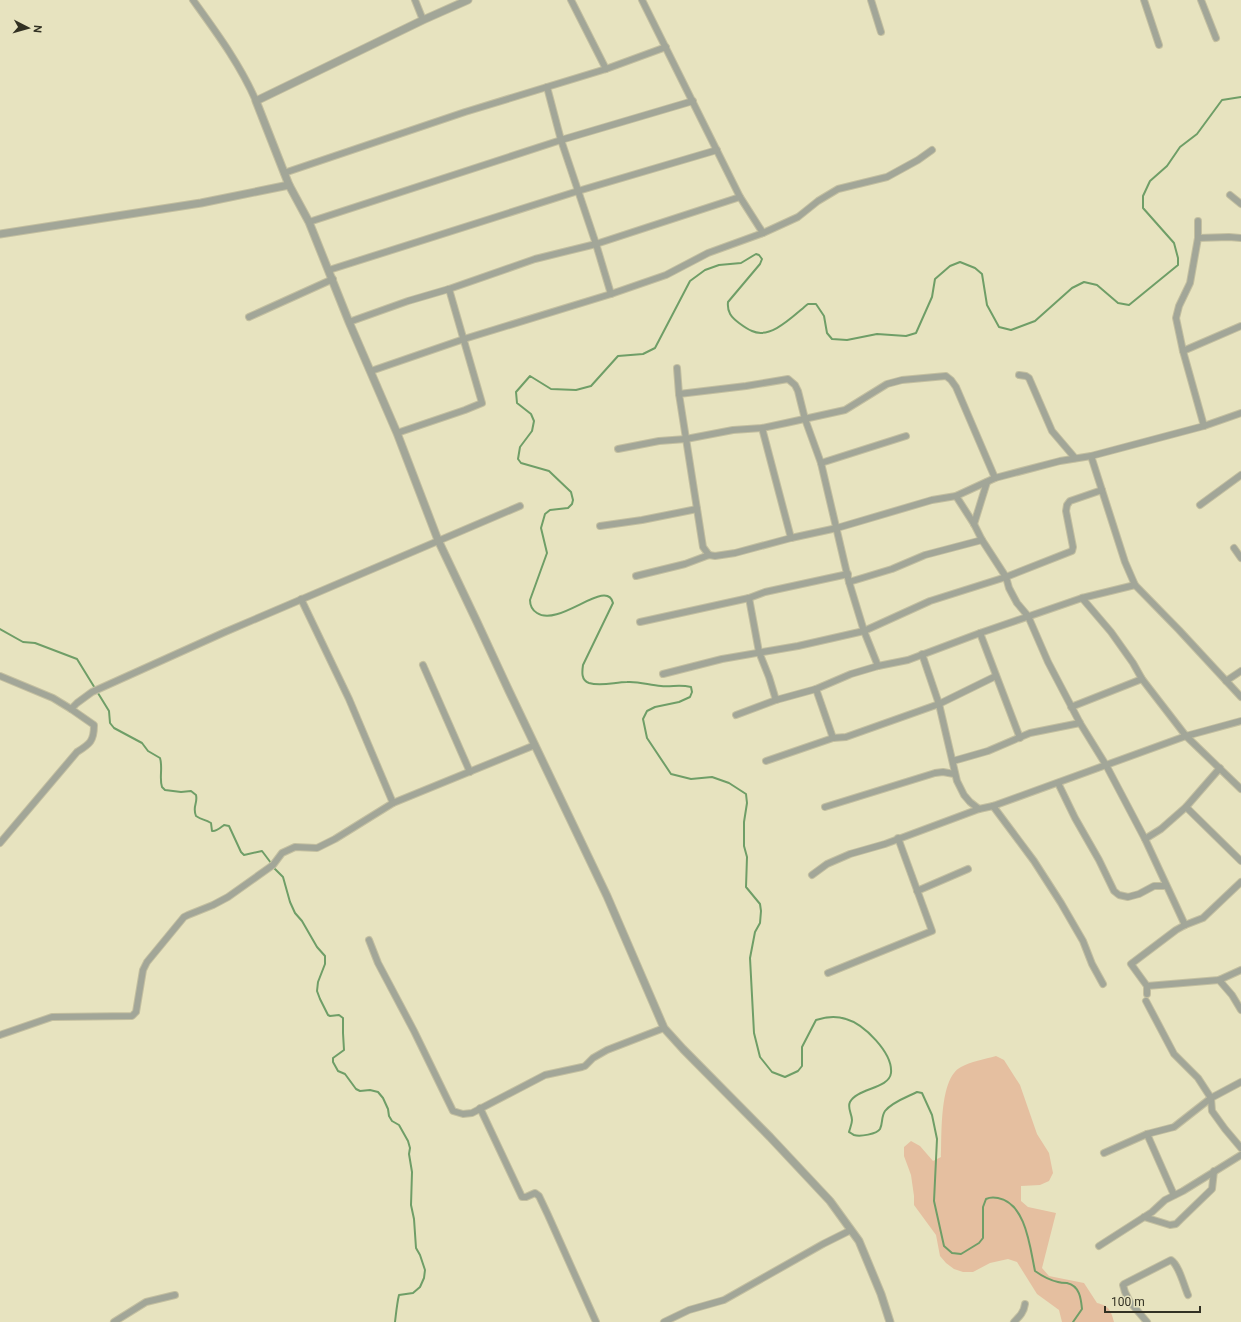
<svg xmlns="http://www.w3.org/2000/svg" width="1241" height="1322" font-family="Roboto,sans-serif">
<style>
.green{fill:#e5bfa0}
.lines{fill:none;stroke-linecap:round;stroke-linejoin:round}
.stream{stroke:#6f9e67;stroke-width:2}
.minor-casing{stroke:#c3bfa0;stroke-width:8}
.tertiary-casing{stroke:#c3bfa0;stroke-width:9}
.minor{stroke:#a2a698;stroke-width:6}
.tertiary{stroke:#a2a698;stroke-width:7}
</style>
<rect width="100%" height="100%" fill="#e7e3bf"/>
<path class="green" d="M 996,1056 L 1004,1060 L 1020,1085 L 1037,1134 L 1049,1153 L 1053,1173 L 1049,1181 L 1040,1185 L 1021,1186 L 1021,1201 L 1028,1207 L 1056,1213 L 1042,1268 L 1049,1276 L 1084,1283 L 1097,1303 C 1109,1306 1111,1310 1114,1322 L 1062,1322 L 1059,1310 L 1037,1294 L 1017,1262 L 1008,1259 L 990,1263 L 973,1272 L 963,1272 L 954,1269 L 946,1263 L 940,1256 L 936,1235 L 914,1205 L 914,1196 L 911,1175 L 904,1156 L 904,1147 L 911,1141 L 920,1146 L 933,1161 L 941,1157 C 942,1136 939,1078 961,1067 C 970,1062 985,1059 996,1056 Z"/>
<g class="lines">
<g class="stream">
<path d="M 0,629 L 23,642 L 35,643 L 77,659 L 109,711 L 110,723 L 114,728 L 142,743 L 148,751 L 160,758 C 163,768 159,778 162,787 L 165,790 L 181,792 L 191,791 L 196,795 C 198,804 192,806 196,816 C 202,820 204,819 211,823 L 212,831 C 216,832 220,828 224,825 L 229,826 L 241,852 L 244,855 L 262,851 L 271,863"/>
<path d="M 275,869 L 283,877 L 290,902 L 295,913 L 302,921 L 317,947 L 325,956 L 325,964 L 318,982 L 317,991 L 320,999 L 328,1015 L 330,1016 L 339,1015 L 343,1018 L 343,1033 L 344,1050 L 333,1058 L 333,1062 L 338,1071 L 345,1074 L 356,1089 L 360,1091 L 370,1090 L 378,1092 L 383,1098 L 388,1109 L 389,1116 L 392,1121 L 399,1125 L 408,1141 L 410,1148 L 409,1154 L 412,1172 L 411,1205 L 414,1219 L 416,1248 L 420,1255 L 425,1270 L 424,1278 L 420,1287 L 413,1293 L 399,1295 C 397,1303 396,1314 395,1322"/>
<path d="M 1073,1322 L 1082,1309 C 1081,1299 1080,1286 1067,1283 C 1064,1283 1061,1283 1058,1282 C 1049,1280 1042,1276 1035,1271 C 1030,1248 1026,1203 998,1198 C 993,1197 990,1197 986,1199 L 983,1207 L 983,1238 L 979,1243 L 961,1254 L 952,1253 L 944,1246 L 934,1201 L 937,1139 L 932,1115 L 922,1093 L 917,1092 C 907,1097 892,1102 885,1111 C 881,1117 883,1123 880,1129 C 877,1134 860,1137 854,1135 C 852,1134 851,1133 849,1132 C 850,1128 852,1124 852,1120 C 852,1114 847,1108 850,1102 C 857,1088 889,1089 891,1073 C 893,1053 864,1024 846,1019 C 837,1016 825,1017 816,1020 L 802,1047 L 802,1066 L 798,1071 L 785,1077 L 772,1072 L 760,1057 L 754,1033 L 750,958 L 755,932 L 760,923 L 761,911 L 760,904 L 746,887 L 747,857 L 744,846 L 744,822 L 747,803 L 746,794 L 729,783 L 712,777 L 691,779 L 671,774 L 647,738 L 643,719 L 647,711 L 655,707 L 679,702 L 690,697 L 692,692 L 691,687 C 679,684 673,687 661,686 C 649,685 638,681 627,682 C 615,682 601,687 589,683 C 581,680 582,672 583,665 L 613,603 C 607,577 559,628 537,613 C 532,610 530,605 530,600 L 547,553 L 541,528 L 545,514 L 550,510 L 568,508 L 572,504 L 573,500 L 571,492 L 549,471 L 521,463 L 518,459 L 520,447 L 532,431 L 534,421 L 531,414 L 517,403 L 516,392 L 530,376 L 551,389 L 576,390 L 591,386 L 618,356 L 643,354 L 655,348 L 690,281 L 705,270 L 719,265 L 741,263 L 756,254 L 759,255 L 762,259 L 760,264 L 728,302 C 727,312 731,317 739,323 C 743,326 747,329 752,331 C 771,340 794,315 808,304 L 816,304 L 824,316 L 827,333 L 832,339 L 847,340 L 877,334 L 906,336 L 916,333 L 932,297 L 935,279 L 950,266 L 960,262 L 975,268 L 982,274 L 987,305 L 999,327 L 1011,330 L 1035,321 L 1072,288 L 1084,282 L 1097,285 L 1118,303 L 1129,305 L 1178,265 L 1178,258 L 1174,243 L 1143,208 L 1143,196 L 1150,181 L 1167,166 L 1180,147 L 1197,134 L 1222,100 L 1241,97"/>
</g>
<defs>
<g id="minor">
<path d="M 193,0 C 216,32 240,64 256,101"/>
<polyline points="415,0 423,20"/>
<polyline points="571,0 606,69"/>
<polyline points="642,0 740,197 763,233"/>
<polyline points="871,0 881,32"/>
<polyline points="1144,0 1159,45"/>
<polyline points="1201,0 1216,38"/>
<polyline points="547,87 561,140 596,244 611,294"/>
<polyline points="284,173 465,112 606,69 666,47"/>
<polyline points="1230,195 1241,204"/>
<polyline points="1198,221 1198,238 1190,283 1179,306 1176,318 1183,351 1204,426"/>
<polyline points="309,222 561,140 693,101"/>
<polyline points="1198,238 1229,237 1241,238"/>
<polyline points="329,270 578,191 717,150"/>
<polyline points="249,317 333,279"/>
<polyline points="349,322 408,301 449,289 535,259 596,244 740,197"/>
<polyline points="1183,351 1241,326"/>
<polyline points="677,368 679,394"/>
<polyline points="371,371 464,339 611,294 666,275 708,253 763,233 798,217 818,201 838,189 887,177 918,160 932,150"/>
<polyline points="1019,375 1026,376 1029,378 1052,431 1075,458"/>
<polyline points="762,428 791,538"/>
<polyline points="397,433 465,410 482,403 449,289"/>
<polyline points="618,449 659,441 686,439 733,430 762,428 786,423 845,410 887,384 902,380 946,376 951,380 956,387 995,478"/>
<polyline points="1091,456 1125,562 1135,585 1179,630 1241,697"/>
<polyline points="821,463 906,436"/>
<polyline points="956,496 974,524 982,540 1006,577 1009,588 1017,603 1028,616 1048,662 1080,723 1106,765 1145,839 1185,925"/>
<polyline points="1200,505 1241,475"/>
<polyline points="974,524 987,482"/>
<polyline points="600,526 642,520 697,509"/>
<polyline points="1234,548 1241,558"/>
<polyline points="709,555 703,547 679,394 746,386 788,379 795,385 798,391 805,419 821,463 849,582 864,631 878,666"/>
<polyline points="636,576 685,564 709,555 715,556 735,553 791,538 837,528 932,500 956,496 995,478 1060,461 1091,456 1204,426 1241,413"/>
<polyline points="849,582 892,569 925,555 982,540"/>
<polyline points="749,598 759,652 769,677 776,700"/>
<polyline points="1082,598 1111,632 1133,663 1142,679 1186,736 1241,789"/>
<polyline points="301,599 349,699 393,803"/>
<polyline points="640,622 749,598 765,592 848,574"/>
<polyline points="980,633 1020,738"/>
<polyline points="922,654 939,704 957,781 964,795 970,802 979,809"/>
<polyline points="423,665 470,772"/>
<polyline points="663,674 722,659 798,646 864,631 930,601 1006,577 1072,551 1073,547 1066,511 1067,505 1070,501 1102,490"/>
<polyline points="0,676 53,698 71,709"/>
<polyline points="1226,681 1241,671"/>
<polyline points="816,689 833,738"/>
<polyline points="1071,707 1142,679"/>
<polyline points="736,715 776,700 816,689 851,674 878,666 908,660 980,633 1082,598 1135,585"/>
<polyline points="766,761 833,738 846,737 939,704 996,676"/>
<polyline points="953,761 988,751 1030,733 1080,723"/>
<polyline points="1058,783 1075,818 1099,860 1114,891 1119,895 1128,897 1139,894 1154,886 1166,886"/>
<polyline points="993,806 1034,861 1061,903 1083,941 1092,964 1103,984"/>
<polyline points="825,807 935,773 943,772 954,774"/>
<polyline points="1186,807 1241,861"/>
<polyline points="1145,839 1161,829 1186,807 1220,768"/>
<path d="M 0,843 L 77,752 C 90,744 94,741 94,725 L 71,709 L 77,703 L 92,692 L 225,632 L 520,506"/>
<polyline points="812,875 827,864 850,854 885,844 979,809 993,806 1186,736 1241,721"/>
<polyline points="917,891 968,869"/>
<polyline points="369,940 378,963 414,1031 453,1111 463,1114 472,1113 545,1075 582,1067 585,1066 593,1058 607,1050 664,1028"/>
<polyline points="828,973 932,931 898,838"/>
<polyline points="1219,980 1232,995 1241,1010"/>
<polyline points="1147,986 1219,980 1241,970"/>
<polyline points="1147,994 1147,986 1131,964 1176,930 1185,925 1203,918 1241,882"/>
<polyline points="1146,1001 1174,1054 1198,1078 1211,1098 1212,1111 1225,1129 1241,1148"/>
<polyline points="0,1035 52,1017 132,1016 136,1012 143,970 147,962 184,917 188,915 213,905 228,897 273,865 282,853 295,847 317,848 335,839 393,803 535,745"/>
<polyline points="480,1108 522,1197 526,1197 535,1193 539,1196 548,1215 596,1322"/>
<polyline points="1147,1134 1174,1195"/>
<polyline points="1104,1153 1147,1134 1174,1127 1211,1098 1241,1082"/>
<polyline points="1144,1217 1170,1225 1176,1224 1181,1219 1212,1189 1214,1171"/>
<polyline points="1099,1246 1152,1212 1165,1200 1183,1191 1241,1155"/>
<polyline points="114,1322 146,1302 175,1295"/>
<polyline points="664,1322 689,1310 724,1300 823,1244 851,1230"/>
<path d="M 1014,1322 C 1020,1316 1024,1312 1025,1304"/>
<path d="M 1147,1322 L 1130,1302 L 1125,1292 L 1123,1285 L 1124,1284 L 1171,1260 C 1179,1265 1184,1286 1188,1295"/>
</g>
<g id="tertiary">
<polyline points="468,0 423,20 256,101 289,185 309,222 349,322 397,433 438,540 477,622 509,691 607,896 664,1028 683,1049 770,1137 830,1201 859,1241 881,1294 890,1322"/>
<polyline points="0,234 201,203 289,185"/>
</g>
</defs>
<use href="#minor" class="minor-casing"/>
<use href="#tertiary" class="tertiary-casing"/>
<use href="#minor" class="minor"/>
<use href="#tertiary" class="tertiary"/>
</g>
<g transform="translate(28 28) rotate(96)" stroke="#e7e3bf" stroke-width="3" paint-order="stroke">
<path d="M0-3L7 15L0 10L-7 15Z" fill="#323123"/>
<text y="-6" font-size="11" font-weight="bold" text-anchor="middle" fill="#323123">N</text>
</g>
<path d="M1105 1306v6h95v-6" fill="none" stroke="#323123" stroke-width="2"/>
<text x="1111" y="1306" font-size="12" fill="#323123" stroke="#e7e3bf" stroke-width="3" paint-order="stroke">100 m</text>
</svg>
